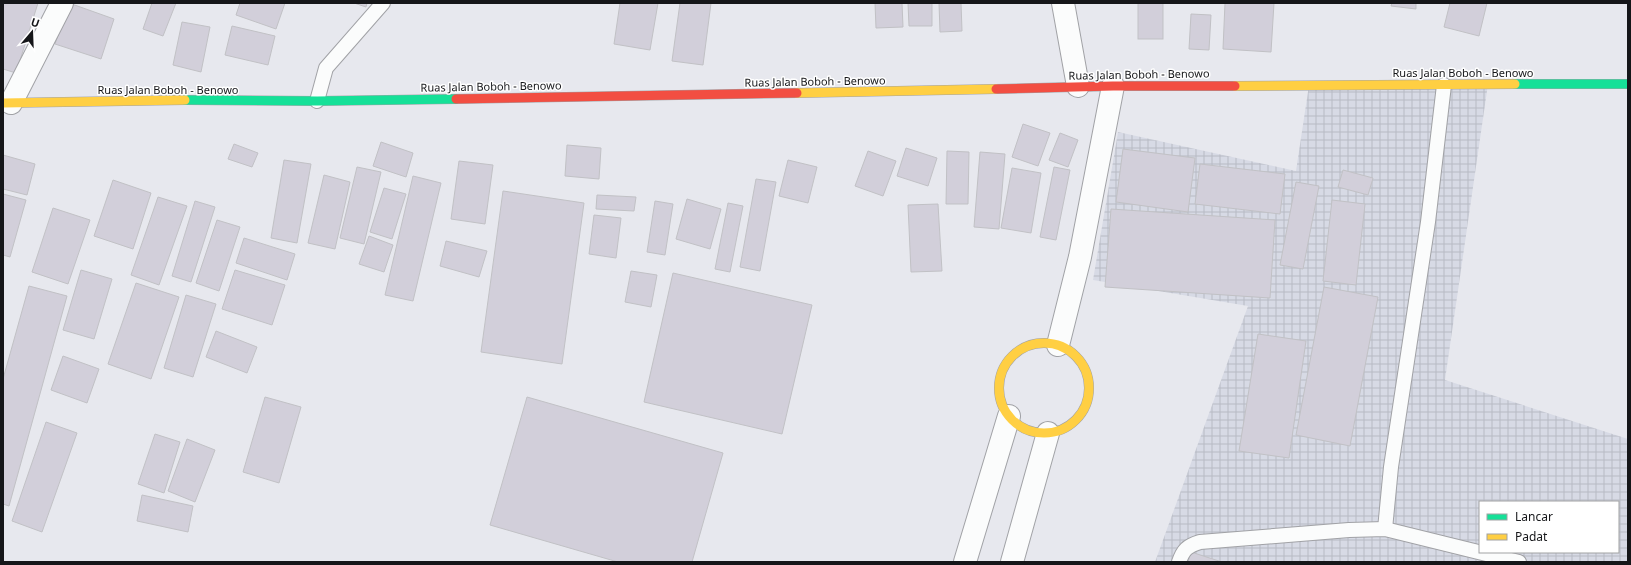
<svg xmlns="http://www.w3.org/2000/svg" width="1631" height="565" font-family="'Noto Sans',sans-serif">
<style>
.industrial{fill:url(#industrial-grid);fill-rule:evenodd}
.building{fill:#d2cfda;stroke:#c1c1c5}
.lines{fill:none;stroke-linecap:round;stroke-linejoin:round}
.lane-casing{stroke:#a1a2a6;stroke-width:16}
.street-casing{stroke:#a1a2a6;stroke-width:24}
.fast-casing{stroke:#a1a2a6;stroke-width:10}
.slow-casing{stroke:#a1a2a6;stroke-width:10}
.jam-casing{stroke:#a1a2a6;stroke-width:10}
.lane{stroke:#fbfcfc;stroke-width:14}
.street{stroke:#fbfcfc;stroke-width:22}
.fast{stroke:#16e098;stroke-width:9}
.slow{stroke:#ffcf43;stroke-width:9}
.jam{stroke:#f24e42;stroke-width:9}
.labels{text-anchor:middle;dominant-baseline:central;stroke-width:3;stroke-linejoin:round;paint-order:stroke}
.street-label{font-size:11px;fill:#151619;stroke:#fff}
</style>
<defs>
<pattern id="industrial-grid" width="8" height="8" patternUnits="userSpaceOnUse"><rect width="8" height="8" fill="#d7dae5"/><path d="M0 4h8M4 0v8" fill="none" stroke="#b8bac4"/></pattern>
</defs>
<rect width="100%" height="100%" fill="#e7e8ee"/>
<path class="industrial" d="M 1488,84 L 1445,380 L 1628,439 L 1628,562 L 1155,562 L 1248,306 L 1093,280 L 1118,132 L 1296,171 L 1309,85 ZM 1480,502 L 1618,502 L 1618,552 L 1480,552 Z"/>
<g class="building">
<polygon points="3,3 38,3 16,73 3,69"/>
<polygon points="69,3 114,19 101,59 55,44"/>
<polygon points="152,3 176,3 163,36 143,29"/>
<polygon points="240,3 285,3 276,29 236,15"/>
<polygon points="354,3 367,3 366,7"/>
<polygon points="620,3 658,3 650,50 614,44"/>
<polygon points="680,3 711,3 703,65 672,61"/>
<polygon points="875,3 902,3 903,27 876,28"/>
<polygon points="908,3 932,3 932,26 909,26"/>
<polygon points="939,3 961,3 962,31 940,32"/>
<rect x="1138" y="3" width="25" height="36"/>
<polygon points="1225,3 1274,3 1271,52 1223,49"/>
<polygon points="1392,3 1416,3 1416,9 1391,6"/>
<polygon points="1450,3 1487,3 1479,36 1444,27"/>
<polygon points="1191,14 1211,15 1209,50 1189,49"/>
<polygon points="182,22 210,27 201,72 173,65"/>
<polygon points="232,26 275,36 268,65 225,55"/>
<polygon points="1023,124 1050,133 1038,166 1012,157"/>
<polygon points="1060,133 1078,140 1068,167 1049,160"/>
<polygon points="381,142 413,153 406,177 373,166"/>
<polygon points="234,144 258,153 252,167 228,159"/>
<polygon points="567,145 601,148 599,179 565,176"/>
<polygon points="906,148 937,158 928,186 897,176"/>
<polygon points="1123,149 1195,158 1188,212 1116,202"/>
<polygon points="868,151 896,161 883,196 855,186"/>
<polygon points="947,151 969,152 968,204 946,204"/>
<polygon points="980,152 1005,154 999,229 974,227"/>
<polygon points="3,155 35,164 27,195 3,189"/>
<polygon points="284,160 311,164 297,243 271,238"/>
<polygon points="788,160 817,167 808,203 779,196"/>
<polygon points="459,161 493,165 485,224 451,219"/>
<polygon points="1200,164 1285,174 1280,214 1195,204"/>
<polygon points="357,167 381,172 364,244 340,238"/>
<polygon points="1054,167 1070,170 1056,240 1040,237"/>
<polygon points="1012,168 1041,173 1031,233 1001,228"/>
<polygon points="1343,170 1373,178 1368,195 1338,187"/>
<polygon points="324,175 350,182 335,249 308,243"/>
<polygon points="413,176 441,183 413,301 385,295"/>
<polygon points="756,179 776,182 760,271 740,267"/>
<polygon points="113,180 151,193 133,249 94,236"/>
<polygon points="1296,182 1319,186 1303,269 1280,265"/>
<polygon points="384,188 406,194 392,239 370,232"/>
<polygon points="503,191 584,203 562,364 481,352"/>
<polygon points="3,194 26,200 10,257 3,255"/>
<polygon points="597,195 636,197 634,211 596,209"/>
<polygon points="158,197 187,206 159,285 131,275"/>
<polygon points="687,199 721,209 710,249 676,239"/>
<polygon points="1332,200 1365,204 1356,285 1323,281"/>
<polygon points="195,201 215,207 191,282 172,276"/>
<polygon points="655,201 673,204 665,255 647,252"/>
<polygon points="728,203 743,206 730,272 715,269"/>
<polygon points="938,204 942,271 911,272 908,205"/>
<polygon points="53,208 90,220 68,284 32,272"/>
<polygon points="1111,209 1275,220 1270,298 1105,287"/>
<polygon points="594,215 621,218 616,258 589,254"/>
<polygon points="217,220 240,227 219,291 196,283"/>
<polygon points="369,236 393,245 384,272 359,264"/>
<polygon points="244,238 295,254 287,280 236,263"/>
<polygon points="446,241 487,251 479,277 440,266"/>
<polygon points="81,270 112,279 94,339 63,330"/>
<polygon points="235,270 285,285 272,325 222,309"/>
<polygon points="631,271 657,275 651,307 625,302"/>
<polygon points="673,273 812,305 782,434 644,402"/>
<polygon points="136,283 179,297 151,379 108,364"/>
<polygon points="29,286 67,296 9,506 3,504 3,379"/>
<polygon points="1324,287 1378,297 1350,446 1296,435"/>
<polygon points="186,295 216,304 193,377 164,368"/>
<polygon points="216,331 257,347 247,373 206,357"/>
<polygon points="1258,334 1306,341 1289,458 1239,451"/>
<polygon points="63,356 99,369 87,403 51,390"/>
<polygon points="265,397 301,407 279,483 243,472"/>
<polygon points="527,397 723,453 692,562 618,562 490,525"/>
<polygon points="46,422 77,433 42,532 12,521"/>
<polygon points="155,434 180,442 164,493 138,484"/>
<polygon points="187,439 215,450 195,502 168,491"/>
<polygon points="142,495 193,506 188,532 137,521"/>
<polygon points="1191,552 1222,562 1188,562"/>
</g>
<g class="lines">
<defs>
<g id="lane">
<polyline points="317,101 326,68 383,3"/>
<polyline points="1385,529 1391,467 1428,222 1444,85"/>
<path d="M 1179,562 C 1183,550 1187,546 1200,542 L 1349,530 L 1385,529 L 1519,562"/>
</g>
<g id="street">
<polyline points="1063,3 1078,86"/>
<polyline points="11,103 62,3"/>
<polyline points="1058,345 1080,257 1113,86"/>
<polyline points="965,562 1009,416"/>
<polyline points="1012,562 1048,433"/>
</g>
<g id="fast">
<polyline points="1515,84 1628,84"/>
<polyline points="185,100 317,101 456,99"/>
</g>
<g id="slow">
<polyline points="1235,86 1515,84"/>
<polyline points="797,93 996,89"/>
<polyline points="3,103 185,100"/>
<circle cx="1044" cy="388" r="45"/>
</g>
<g id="jam">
<polyline points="996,89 1113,86 1235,86"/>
<polyline points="456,99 797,93"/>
</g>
</defs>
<use href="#lane" class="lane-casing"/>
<use href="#street" class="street-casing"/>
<use href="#fast" class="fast-casing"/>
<use href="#slow" class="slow-casing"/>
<use href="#jam" class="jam-casing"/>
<use href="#lane" class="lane"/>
<use href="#street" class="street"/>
<use href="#fast" class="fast"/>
<use href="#slow" class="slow"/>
<use href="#jam" class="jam"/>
</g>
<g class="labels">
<g class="street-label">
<text x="1463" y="72">Ruas Jalan Boboh - Benowo</text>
<text transform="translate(1139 74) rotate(-1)">Ruas Jalan Boboh - Benowo</text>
<text transform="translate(815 81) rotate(-1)">Ruas Jalan Boboh - Benowo</text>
<text transform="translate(491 86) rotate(-1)">Ruas Jalan Boboh - Benowo</text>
<text x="168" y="89">Ruas Jalan Boboh - Benowo</text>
</g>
</g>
<rect width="1631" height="565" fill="none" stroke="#151619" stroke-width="8"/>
<rect x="1479" y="501" width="140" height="52" fill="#ffffff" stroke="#a1a2a3"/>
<rect x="1487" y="514" width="20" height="6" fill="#16e098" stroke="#a1a2a3"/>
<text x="1515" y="521" font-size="12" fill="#151619">Lancar</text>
<rect x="1487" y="534" width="20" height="6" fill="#ffcf43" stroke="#a1a2a3"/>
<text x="1515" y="541" font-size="12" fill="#151619">Padat</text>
<g transform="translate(32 32) rotate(19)" stroke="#ffffff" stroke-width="3" paint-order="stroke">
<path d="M0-3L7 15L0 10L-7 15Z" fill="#151619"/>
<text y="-6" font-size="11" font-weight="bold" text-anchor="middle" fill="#151619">U</text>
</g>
</svg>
